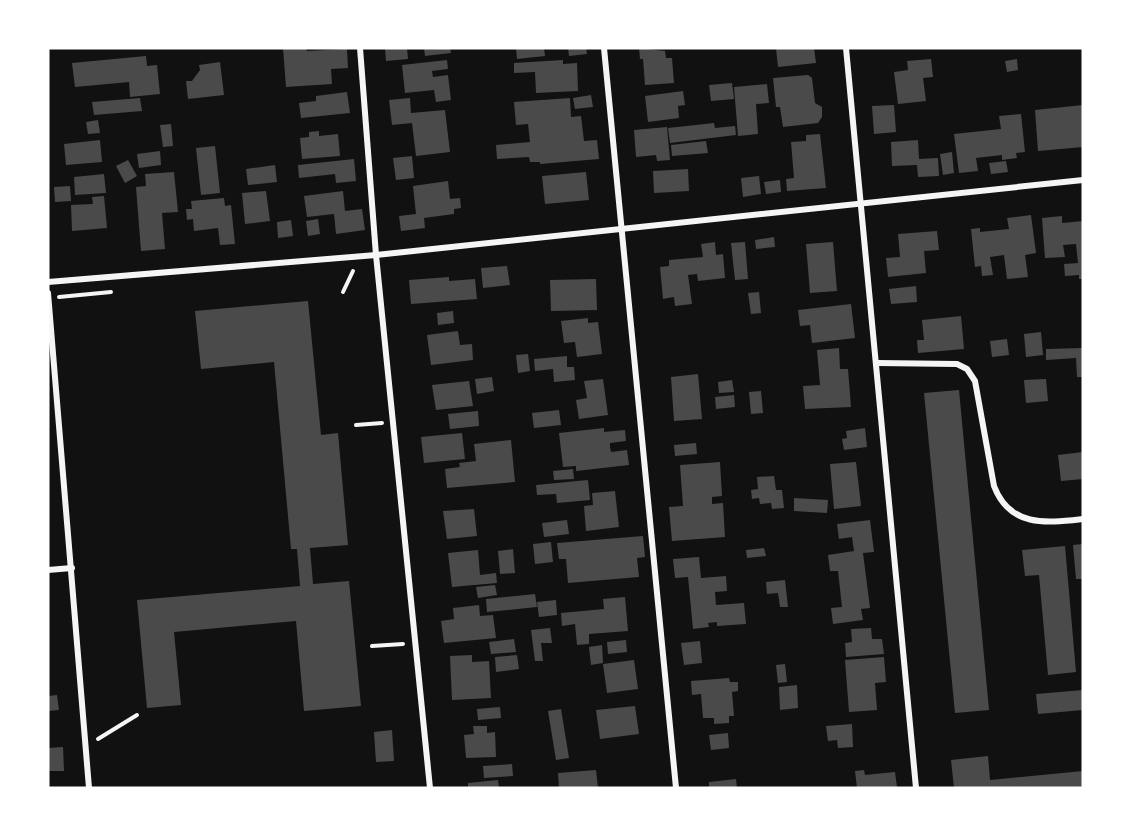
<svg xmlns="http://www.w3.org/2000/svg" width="1131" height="836" font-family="'IBM Plex Sans',sans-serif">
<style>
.building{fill:#4a4a4a}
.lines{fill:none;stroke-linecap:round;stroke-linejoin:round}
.path{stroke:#f5f5f5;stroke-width:4}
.minor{stroke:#f5f5f5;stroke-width:6}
</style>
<rect width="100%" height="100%" fill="#111"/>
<g class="building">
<polygon points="283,48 306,48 307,51 347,49 348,68 331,69 332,84 286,87"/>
<polygon points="385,48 407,48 408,59 386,61"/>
<polygon points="424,48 450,48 451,53 425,56"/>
<polygon points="516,48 544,48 545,56 517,59"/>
<polygon points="568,48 586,48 587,54 569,56"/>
<polygon points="639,48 665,51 666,58 672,58 674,83 645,85 643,59 640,59"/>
<polygon points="776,48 814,48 816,63 778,67"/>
<polygon points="146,56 147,66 157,65 160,94 130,97 129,82 75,87 72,63"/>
<polygon points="931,59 933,77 923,78 926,101 898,104 894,72 908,70 907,61"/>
<polygon points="1017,59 1018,70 1007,72 1005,61"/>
<polygon points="447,60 448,69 432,71 433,77 448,75 451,100 436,102 434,90 405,93 402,65"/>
<polygon points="563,60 563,64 577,63 578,91 536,93 535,72 514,73 514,63"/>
<polygon points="220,62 224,95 188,99 186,81 192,81 200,70 199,65"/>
<polygon points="808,75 812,78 815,103 822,107 822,117 818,123 783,127 780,107 776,107 773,78"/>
<polygon points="732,83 734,99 711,101 709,85"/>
<polygon points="767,84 769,103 756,104 758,134 738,136 734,87"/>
<polygon points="683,91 685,105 678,106 679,118 648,122 645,96"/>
<polygon points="347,92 350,113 301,118 299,103 316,101 316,96"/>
<polygon points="591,95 593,107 575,109 573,98"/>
<polygon points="140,98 142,111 94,115 92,102"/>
<polygon points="410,98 411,113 445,110 450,152 416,156 412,123 392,125 389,100"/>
<polygon points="570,98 571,117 581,116 584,141 597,140 599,159 540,164 540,162 530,162 529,157 497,159 496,145 530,142 528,124 516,125 514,102"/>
<polygon points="894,105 896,132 874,134 872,106"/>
<polygon points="1083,105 1083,147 1038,151 1035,110"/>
<polygon points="1021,114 1025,152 1016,153 1017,158 1002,160 1002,155 976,158 978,171 959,173 954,134 1001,129 999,116"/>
<polygon points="98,120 100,133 88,134 86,122"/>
<polygon points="714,123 715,128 735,126 736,135 670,143 668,128"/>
<polygon points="171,124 173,146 163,147 160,125"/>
<polygon points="667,127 670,160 657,161 656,155 636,157 634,130"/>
<polygon points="319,131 319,136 338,134 340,156 302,159 300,138 309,137 309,132"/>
<polygon points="820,134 826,188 787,191 786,179 794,178 791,142 806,141 806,135"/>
<polygon points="100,140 102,162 66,165 64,144"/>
<polygon points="918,140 919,159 938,158 939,176 918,177 917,165 892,166 891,142"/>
<polygon points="706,141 708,153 672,156 671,145"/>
<polygon points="215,146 220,193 201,195 196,148"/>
<polygon points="160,151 161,165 139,168 137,154"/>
<polygon points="952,152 954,173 943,175 940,154"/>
<polygon points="412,156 414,178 396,180 393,158"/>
<polygon points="354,159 356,181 336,183 335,174 299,178 298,165"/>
<polygon points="128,160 137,176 125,183 116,166"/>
<polygon points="1006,161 1008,172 991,174 989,163"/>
<polygon points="275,165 277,182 248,185 246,169"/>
<polygon points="688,169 689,191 654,193 653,171"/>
<polygon points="174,172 178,212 162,213 165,249 141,251 136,187 146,186 145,174"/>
<polygon points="586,172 589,200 545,204 542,176"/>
<polygon points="104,174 106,193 75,195 74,177"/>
<polygon points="759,176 761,194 743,197 741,178"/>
<polygon points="780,180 781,192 766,194 764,182"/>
<polygon points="448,181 450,199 460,198 461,208 454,209 454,214 424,218 425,228 401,231 399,216 416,214 413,186"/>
<polygon points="70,186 71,201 55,202 54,187"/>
<polygon points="266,191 270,221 245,224 242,193"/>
<polygon points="343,191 345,211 362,209 365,230 336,234 334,214 307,217 304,196"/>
<polygon points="104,196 107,228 72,231 71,205 93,204 92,197"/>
<polygon points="224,198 225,206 231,205 235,244 220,245 218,228 194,231 193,219 187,220 186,209 192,209 191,201"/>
<polygon points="1031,215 1036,253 1025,255 1028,277 1007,279 1004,255 990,257 993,275 982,276 981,266 975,267 971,229 980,228 980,232 1009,229 1007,218"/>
<polygon points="1062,216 1062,223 1083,221 1083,279 1079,279 1079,275 1065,276 1064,264 1078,263 1076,244 1063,245 1065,257 1045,258 1042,218"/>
<polygon points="318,219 320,234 308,236 306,221"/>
<polygon points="291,220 293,236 278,238 277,222"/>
<polygon points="937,231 939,250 924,251 926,273 888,277 886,258 900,257 898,234"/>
<polygon points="774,237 775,247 756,249 755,240"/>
<polygon points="715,242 716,255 723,254 725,278 698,281 697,274 688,275 692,304 675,306 674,297 663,299 660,267 669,266 669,260 703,257 701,244"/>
<polygon points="745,242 748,279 735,280 731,243"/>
<polygon points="833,242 837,291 810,293 806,244"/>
<polygon points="507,266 510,285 483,288 481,268"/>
<polygon points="449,277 449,281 475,279 477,299 411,304 409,280"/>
<polygon points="596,279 597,310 551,311 550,280"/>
<polygon points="916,286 917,302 891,304 889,289"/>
<polygon points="759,292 761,313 751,314 748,293"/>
<polygon points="308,301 321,435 338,433 348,545 310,548 313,584 349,581 361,706 304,711 296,621 174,632 181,705 147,708 137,600 300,586 297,549 291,549 274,362 201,369 195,311"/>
<polygon points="851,304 855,338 812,343 810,325 800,326 798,310"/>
<polygon points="453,311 454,323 438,325 437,313"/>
<polygon points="961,316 964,349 918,353 917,340 924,340 922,320"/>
<polygon points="588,318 588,323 598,322 602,354 577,357 575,342 564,343 561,321"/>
<polygon points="458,331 460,345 472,344 473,360 431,365 427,335"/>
<polygon points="1041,332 1043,355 1026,357 1024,334"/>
<polygon points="1007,339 1009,355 992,357 990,341"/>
<polygon points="839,348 840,369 848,369 851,407 805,409 803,386 820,385 817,350"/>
<polygon points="1083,348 1083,377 1077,377 1076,358 1046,360 1046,349"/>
<polygon points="528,354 530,371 518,373 516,355"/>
<polygon points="567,356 567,367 574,367 575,380 554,382 553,369 535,371 534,359"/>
<polygon points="698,374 702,419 674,421 671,377"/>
<polygon points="492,377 494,391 477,394 475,379"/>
<polygon points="603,379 608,415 579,419 576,400 587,398 584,381"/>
<polygon points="1046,379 1048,401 1026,403 1024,380"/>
<polygon points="732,380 734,392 719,393 718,382"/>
<polygon points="469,381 473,406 436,410 432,385"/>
<polygon points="959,390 989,710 955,713 924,393"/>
<polygon points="761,391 763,413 751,414 749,392"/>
<polygon points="734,395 735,407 716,409 715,397"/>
<polygon points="559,410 561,425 534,428 532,413"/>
<polygon points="478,411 479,426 450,429 448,414"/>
<polygon points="604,428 604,432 625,430 626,441 610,443 610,447 611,452 627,450 629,465 576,471 576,466 563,467 559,433"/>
<polygon points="865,428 867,447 844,450 842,439 847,438 846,431"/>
<polygon points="462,433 465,459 424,463 421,437"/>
<polygon points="511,440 515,482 447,488 445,469 460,467 459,463 476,461 474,444"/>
<polygon points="696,443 697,454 675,456 674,445"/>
<polygon points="1083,452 1083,479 1061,481 1058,455"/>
<polygon points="720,462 722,496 712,497 712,504 723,503 725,537 672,541 669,507 683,506 680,465"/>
<polygon points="856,462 861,506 834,509 830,464"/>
<polygon points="573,469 574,479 554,480 553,471"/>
<polygon points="774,476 776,490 782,490 784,508 772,509 771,503 760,504 759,498 752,499 751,490 758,489 757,477"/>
<polygon points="588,480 590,500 557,503 556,494 537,495 536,485"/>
<polygon points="615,491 619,527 586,531 584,506 593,505 592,493"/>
<polygon points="794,498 828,500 827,513 794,511"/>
<polygon points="474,509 477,536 447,539 443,511"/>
<polygon points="567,520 569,534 544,537 542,523"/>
<polygon points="870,520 874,552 863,553 870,608 861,609 863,620 833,624 831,608 842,607 838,571 830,571 828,555 854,551 852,537 839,539 837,524"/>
<polygon points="643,536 645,557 637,558 639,577 568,583 566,559 559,559 557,543"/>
<polygon points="551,542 553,562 535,564 533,544"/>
<polygon points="1083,544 1083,579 1076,579 1073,545"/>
<polygon points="1065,546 1076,672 1048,675 1039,575 1025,576 1022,550"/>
<polygon points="764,548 766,556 747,558 746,550"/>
<polygon points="513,549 515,573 500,574 498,551"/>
<polygon points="478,550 480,575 496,573 497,583 452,587 448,553"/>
<polygon points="699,557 701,578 726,576 727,591 715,592 716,605 744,603 746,624 717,626 717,622 708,623 709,627 693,629 688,577 675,578 673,559"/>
<polygon points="785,580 788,607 780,607 778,593 767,594 766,582"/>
<polygon points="495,585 497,595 478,598 476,587"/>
<polygon points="535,594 537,607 487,612 486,599"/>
<polygon points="625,597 628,631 589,634 589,644 577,645 575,624 562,626 561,613 604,609 603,599"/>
<polygon points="556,600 557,615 539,617 537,602"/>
<polygon points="479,605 480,616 493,615 496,638 444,643 441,621 454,619 453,608"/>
<polygon points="550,628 552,643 541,643 543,661 535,661 531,630"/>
<polygon points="871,628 872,639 882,639 884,654 846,657 845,643 852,642 851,629"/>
<polygon points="514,639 516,652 491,654 489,642"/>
<polygon points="626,640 627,652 608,654 607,642"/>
<polygon points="700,641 702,663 684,665 681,643"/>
<polygon points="602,645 603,663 591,665 589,647"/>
<polygon points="472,655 472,662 489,661 491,698 452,700 450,656"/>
<polygon points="517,655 519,669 496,672 495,657"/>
<polygon points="884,657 886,682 875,683 877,710 849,712 845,660"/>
<polygon points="634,660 638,689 607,693 603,664"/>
<polygon points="785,664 787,682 778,683 776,665"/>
<polygon points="729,678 730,682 738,682 738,691 732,692 734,716 729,716 729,723 714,724 714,718 703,718 701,694 692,695 691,681"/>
<polygon points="797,685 798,708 780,710 779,687"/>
<polygon points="1083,690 1083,710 1038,714 1036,694"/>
<polygon points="57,695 59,710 48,711 48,696"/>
<polygon points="635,706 639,734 600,739 596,710"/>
<polygon points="500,707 501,718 478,720 477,709"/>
<polygon points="561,709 569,758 556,760 548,711"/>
<polygon points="852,724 853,747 838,748 837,740 828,741 826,726"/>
<polygon points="473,726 487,726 487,733 495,732 496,757 466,758 464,735 474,734"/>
<polygon points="392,730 394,761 376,762 374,732"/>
<polygon points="728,733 729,748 711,750 709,735"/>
<polygon points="63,747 64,771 48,771 48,748"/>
<polygon points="988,756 990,780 1083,771 1083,788 954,788 951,760"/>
<polygon points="512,764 513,776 484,778 483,766"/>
<polygon points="596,770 598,788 559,788 558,773"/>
<polygon points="864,770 865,775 895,772 897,787 857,788 855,771"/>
<polygon points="736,779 737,788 709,788 709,782"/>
<polygon points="498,780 499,788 468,788 468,783"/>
</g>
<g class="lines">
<g class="path">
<polyline points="343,292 353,271"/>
<polyline points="59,297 111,292"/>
<polyline points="356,425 382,423"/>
<polyline points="372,646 403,644"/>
<polyline points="98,739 137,715"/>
</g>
<g class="minor">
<polyline points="360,48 376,255 430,788"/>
<polyline points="604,48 676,788"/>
<polyline points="846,48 916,788"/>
<polyline points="48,282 376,255 1083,180"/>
<polyline points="48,293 89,788"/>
<path d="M 877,363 L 957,364 L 967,369 L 975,381 L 994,486 C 1010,528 1047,523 1083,519"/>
<polyline points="48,570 72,568"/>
</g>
</g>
<rect width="1131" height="836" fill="none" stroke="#ffffff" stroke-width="99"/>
</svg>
